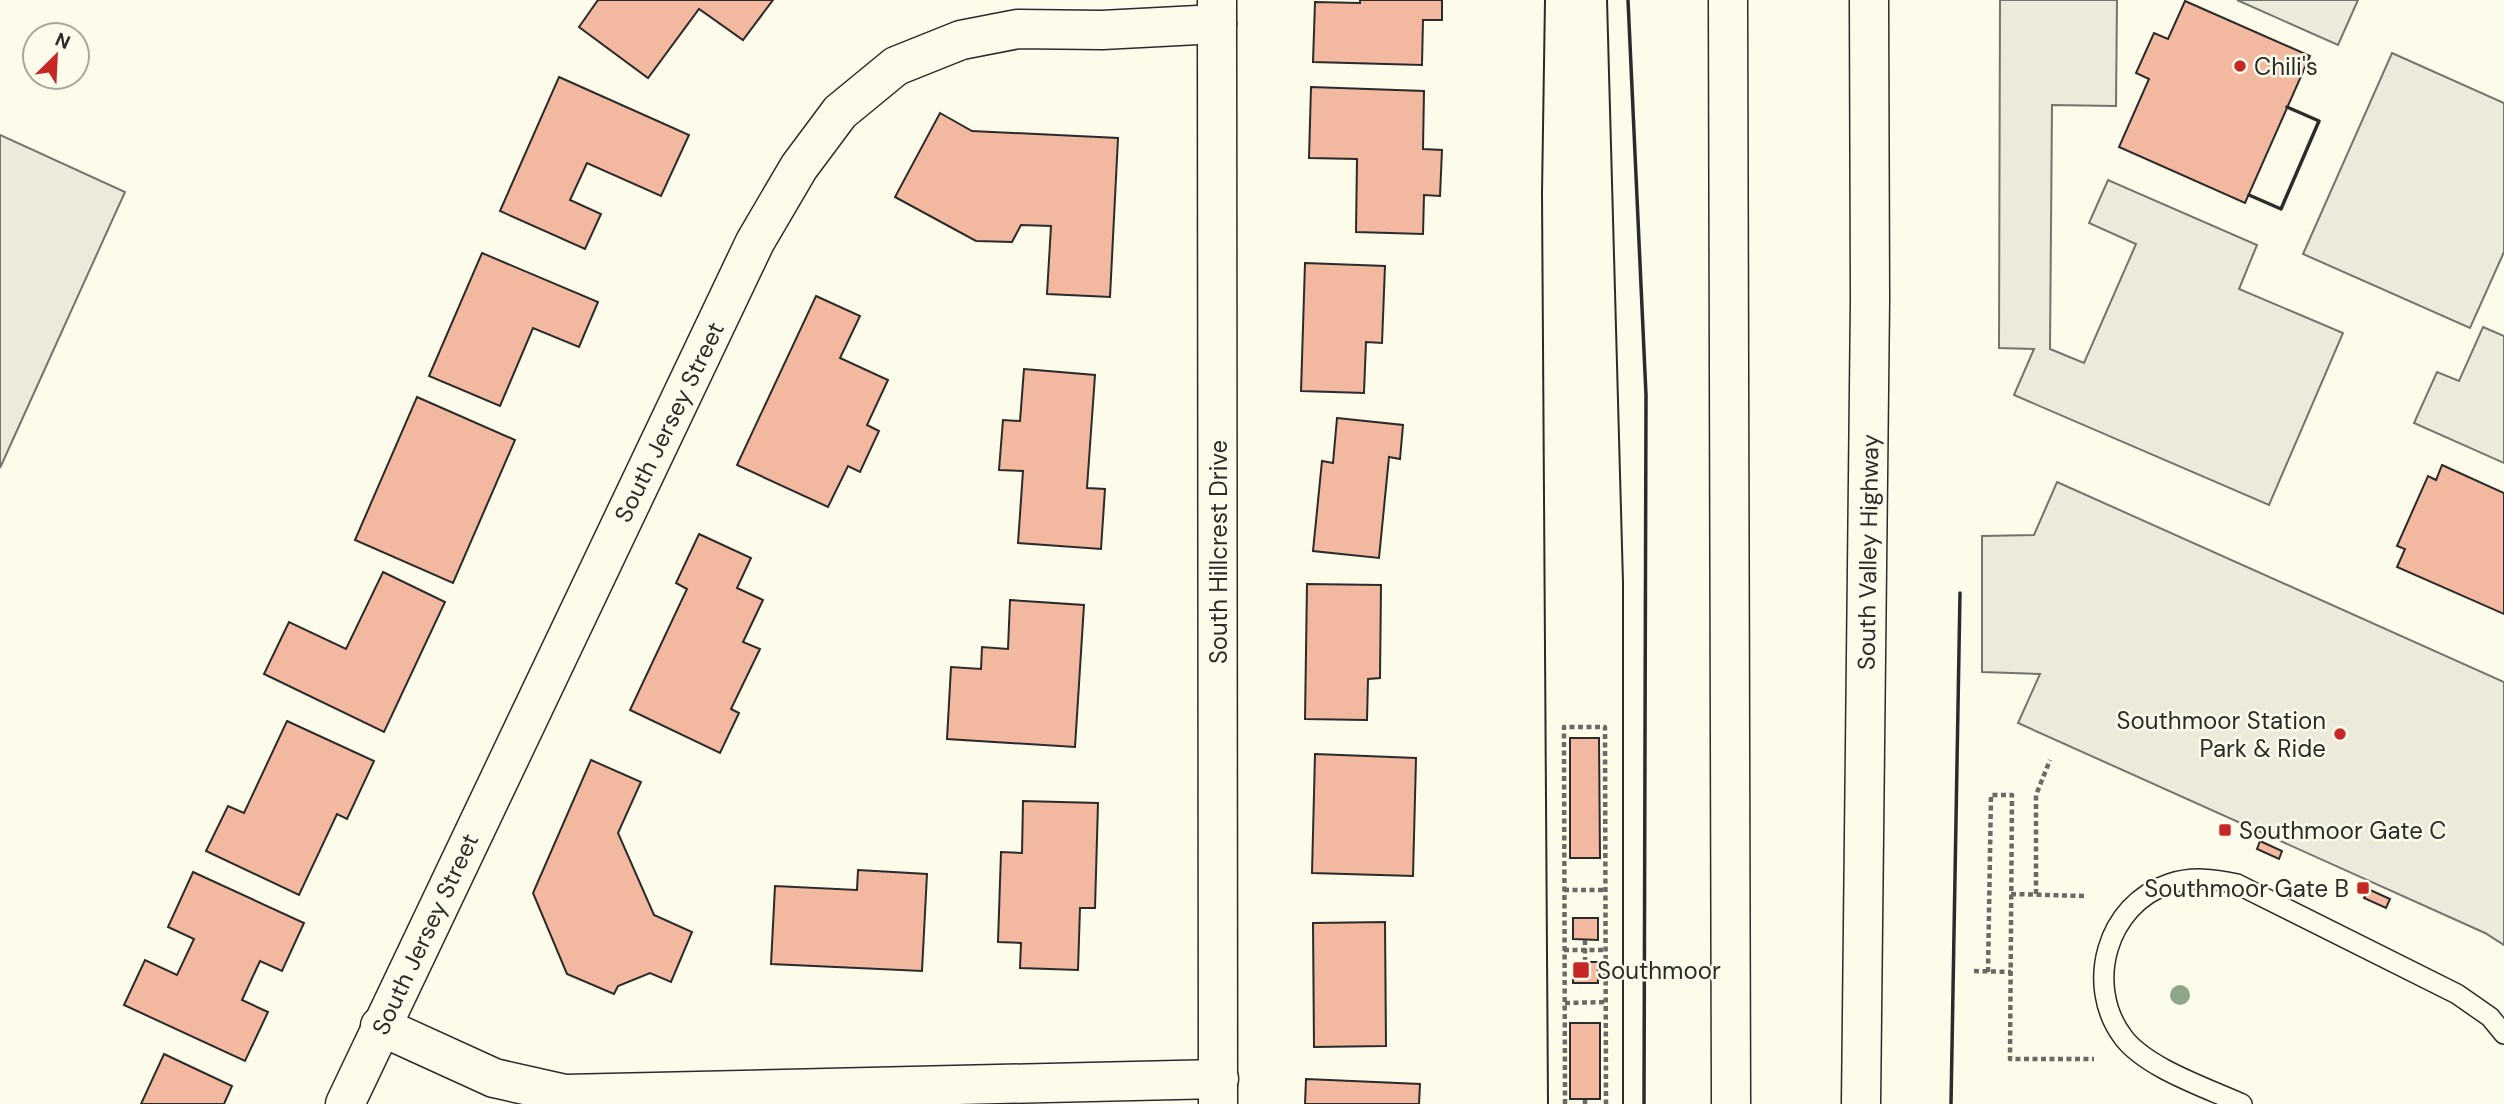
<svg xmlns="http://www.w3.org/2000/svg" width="2504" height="1104" font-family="'DM Sans',sans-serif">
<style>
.green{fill:#ecebdb;stroke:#74746e;stroke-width:2}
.parking{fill:#eceadb;stroke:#74746e;stroke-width:2}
.building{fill:#f2b8a0;stroke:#2b2b2b;stroke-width:2}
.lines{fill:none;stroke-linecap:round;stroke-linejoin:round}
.service-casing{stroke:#2b2b2b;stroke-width:22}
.minor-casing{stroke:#2b2b2b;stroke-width:41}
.motorway-casing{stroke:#2b2b2b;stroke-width:41}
.path{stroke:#6a6964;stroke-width:4.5;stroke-dasharray:5 3.5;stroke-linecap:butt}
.service{stroke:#fdfbea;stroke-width:19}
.minor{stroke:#fdfbea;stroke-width:38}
.motorway{stroke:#fdfbea;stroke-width:38}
.tram{stroke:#2b2b2b;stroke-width:2}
.wall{stroke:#2b2b2b;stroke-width:3.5}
.tree{fill:#8ea78a}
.poi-dot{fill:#c62828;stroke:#fdfbea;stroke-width:2.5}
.labels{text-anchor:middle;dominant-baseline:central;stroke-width:5;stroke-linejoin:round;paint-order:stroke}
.poi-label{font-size:24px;fill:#2b2b2b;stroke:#fdfbea;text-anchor:start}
.street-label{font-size:24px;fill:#2b2b2b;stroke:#fdfbea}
</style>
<rect width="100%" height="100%" fill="#fdfbea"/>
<polygon class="green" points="0,135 125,192 0,468"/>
<g class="parking">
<polygon points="2000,0 2117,0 2116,106 2052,105 2050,349 2084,363 2136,244 2089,223 2108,180 2257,245 2239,289 2343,333 2269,505 2014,395 2034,349 1999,348"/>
<polygon points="2237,0 2358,0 2338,45"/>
<polygon points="2392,53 2504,103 2504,252 2470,328 2303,254"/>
<polygon points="2483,327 2504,336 2504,463 2414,423 2437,372 2459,381"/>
<polygon points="2057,482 2504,682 2504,945 2485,933 2018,723 2040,674 1982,672 1982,536 2034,535"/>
</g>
<g class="building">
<polygon points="598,0 773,0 743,40 699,9 648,78 579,27"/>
<polygon points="1360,0 1442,0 1442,20 1423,20 1422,65 1313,62 1315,2 1360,3"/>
<polygon points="2185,1 2310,56 2245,203 2119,147 2149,79 2136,73 2154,33 2168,39"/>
<polygon points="559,77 689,135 661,196 587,163 570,200 601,214 585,249 500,211"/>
<polygon points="1311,87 1424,91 1423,149 1442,150 1440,196 1424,195 1423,234 1356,232 1357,159 1309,158"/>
<polygon points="940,113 972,131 1118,138 1110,297 1047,294 1051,226 1021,225 1012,242 976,241 895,197"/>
<polygon points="482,253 598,302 579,347 533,328 500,406 429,376"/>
<polygon points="1305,263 1385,266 1382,343 1366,342 1364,393 1301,391"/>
<polygon points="816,296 860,316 840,358 888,380 867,425 879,431 860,472 848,466 828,507 737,465"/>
<polygon points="1024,369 1095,375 1087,488 1105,489 1101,549 1018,543 1023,471 999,470 1003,420 1020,421"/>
<polygon points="417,397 515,440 453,583 355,540"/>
<polygon points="1337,418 1403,425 1400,459 1389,457 1379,558 1313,551 1322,461 1333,463"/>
<polygon points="2442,465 2504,493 2504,614 2397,567 2405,549 2397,546 2428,476 2436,480"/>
<polygon points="699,534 751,558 737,588 763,600 743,642 760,649 731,709 739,713 720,753 630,710 687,589 676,583"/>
<polygon points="383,572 445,602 384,732 264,674 289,622 346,649"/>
<polygon points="1307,584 1381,585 1380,678 1368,679 1367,720 1305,719"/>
<polygon points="1010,600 1084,605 1075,747 947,739 951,667 981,669 982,647 1008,649"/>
<polygon points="287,721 374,761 347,819 337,814 299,895 206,851 228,806 244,813"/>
<polygon points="1570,738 1599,738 1600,858 1570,858"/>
<polygon points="1315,754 1416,758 1413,876 1312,873"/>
<polygon points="591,760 641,782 618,833 654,915 692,932 671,982 650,973 618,986 614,994 567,974 533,893"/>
<polygon points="1023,801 1098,803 1095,908 1080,908 1078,970 1020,968 1021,943 998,942 1001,852 1022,853"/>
<polygon points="2260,841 2282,851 2279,859 2257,849"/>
<polygon points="858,870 927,874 922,971 771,964 775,886 857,890"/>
<polygon points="193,872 304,923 282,971 260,961 242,1000 268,1012 245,1061 124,1005 145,960 177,975 194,939 168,927"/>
<polygon points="2368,889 2390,899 2386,908 2364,898"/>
<polygon points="1573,918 1598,918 1598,940 1573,939"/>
<polygon points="1385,922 1386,1046 1314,1047 1313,923"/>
<rect x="1573" y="962" width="25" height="21"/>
<rect x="1570" y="1023" width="30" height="76"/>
<polygon points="164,1054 232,1086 224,1104 141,1104"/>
<polygon points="1306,1079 1420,1084 1419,1104 1305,1104"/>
</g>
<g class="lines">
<defs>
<path id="service" d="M 2242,1104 C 2207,1088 2146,1068 2123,1037 C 2084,985 2107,904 2169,884 C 2192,876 2214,879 2237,884 L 2457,994 L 2490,1017 L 2504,1034"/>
<g id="minor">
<polyline points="1217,0 1218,1104"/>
<polyline points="380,1026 494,1078 565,1094 1219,1079"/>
<polyline points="345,1104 755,242 799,167 840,112 896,66 961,40 1018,29 1102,30 1217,24"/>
</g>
<g id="motorway">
<polyline points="1728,0 1731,1104"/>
<polyline points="1861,1104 1870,300 1869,0"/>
</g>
</defs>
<use href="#service" class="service-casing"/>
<use href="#minor" class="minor-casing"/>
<use href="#motorway" class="motorway-casing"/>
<g class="path">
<polyline points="1564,890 1605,890"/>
<polyline points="2011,894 2084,896"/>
<polyline points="2036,894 2036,795 2050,760"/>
<polyline points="1564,950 1606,950"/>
<polyline points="1585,962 1585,939"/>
<polyline points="1974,971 2011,972"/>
<polyline points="1988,972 1991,795 2012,795 2010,1059 2094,1059"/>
<polyline points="1565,1003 1606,1002"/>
<polyline points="1565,1104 1564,727 1605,727 1606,1104"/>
<polyline points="1585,1104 1585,1100"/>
</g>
<use href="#service" class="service"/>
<use href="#minor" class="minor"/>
<use href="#motorway" class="motorway"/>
<g class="tram">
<polyline points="1545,0 1542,193 1548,1104"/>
<polyline points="1607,0 1623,583 1623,1104"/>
</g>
<g class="wall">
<polyline points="1628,0 1646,395 1644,1104"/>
<polyline points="2249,195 2281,209 2319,121 2287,107"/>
<polyline points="1951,1104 1960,593"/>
</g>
</g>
<circle class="tree" cx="2180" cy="995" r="10"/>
<g class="poi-dot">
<circle cx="2240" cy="66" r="7"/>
<circle cx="2340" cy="734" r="7"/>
<rect x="2218" y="823" width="14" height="14" rx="3.5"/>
<rect x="2356" y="881" width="14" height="14" rx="3.5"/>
<rect x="1572" y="961" width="18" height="18" rx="3.5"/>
</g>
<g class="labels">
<g class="poi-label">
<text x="2254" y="66">Chili's</text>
<text x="2326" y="720" text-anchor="end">Southmoor Station<tspan x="2326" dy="28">Park &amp; Ride</tspan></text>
<text x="2239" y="830">Southmoor Gate C</text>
<text x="2349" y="888" text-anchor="end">Southmoor Gate B</text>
<text x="1597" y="970">Southmoor</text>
</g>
<g class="street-label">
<text transform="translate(669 422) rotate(-64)">South Jersey Street</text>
<text transform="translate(1218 552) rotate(-90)">South Hillcrest Drive</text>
<text transform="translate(1868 552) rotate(-89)">South Valley Highway</text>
<text transform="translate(425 934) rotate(-65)">South Jersey Street</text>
</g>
</g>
<g transform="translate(56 56) rotate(24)"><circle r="33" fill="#fdfbea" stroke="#a9a89e" stroke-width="2"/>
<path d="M0-5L12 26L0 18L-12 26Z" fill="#c62828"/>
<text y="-10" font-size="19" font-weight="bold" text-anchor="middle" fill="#2b2b2b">N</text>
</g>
</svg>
